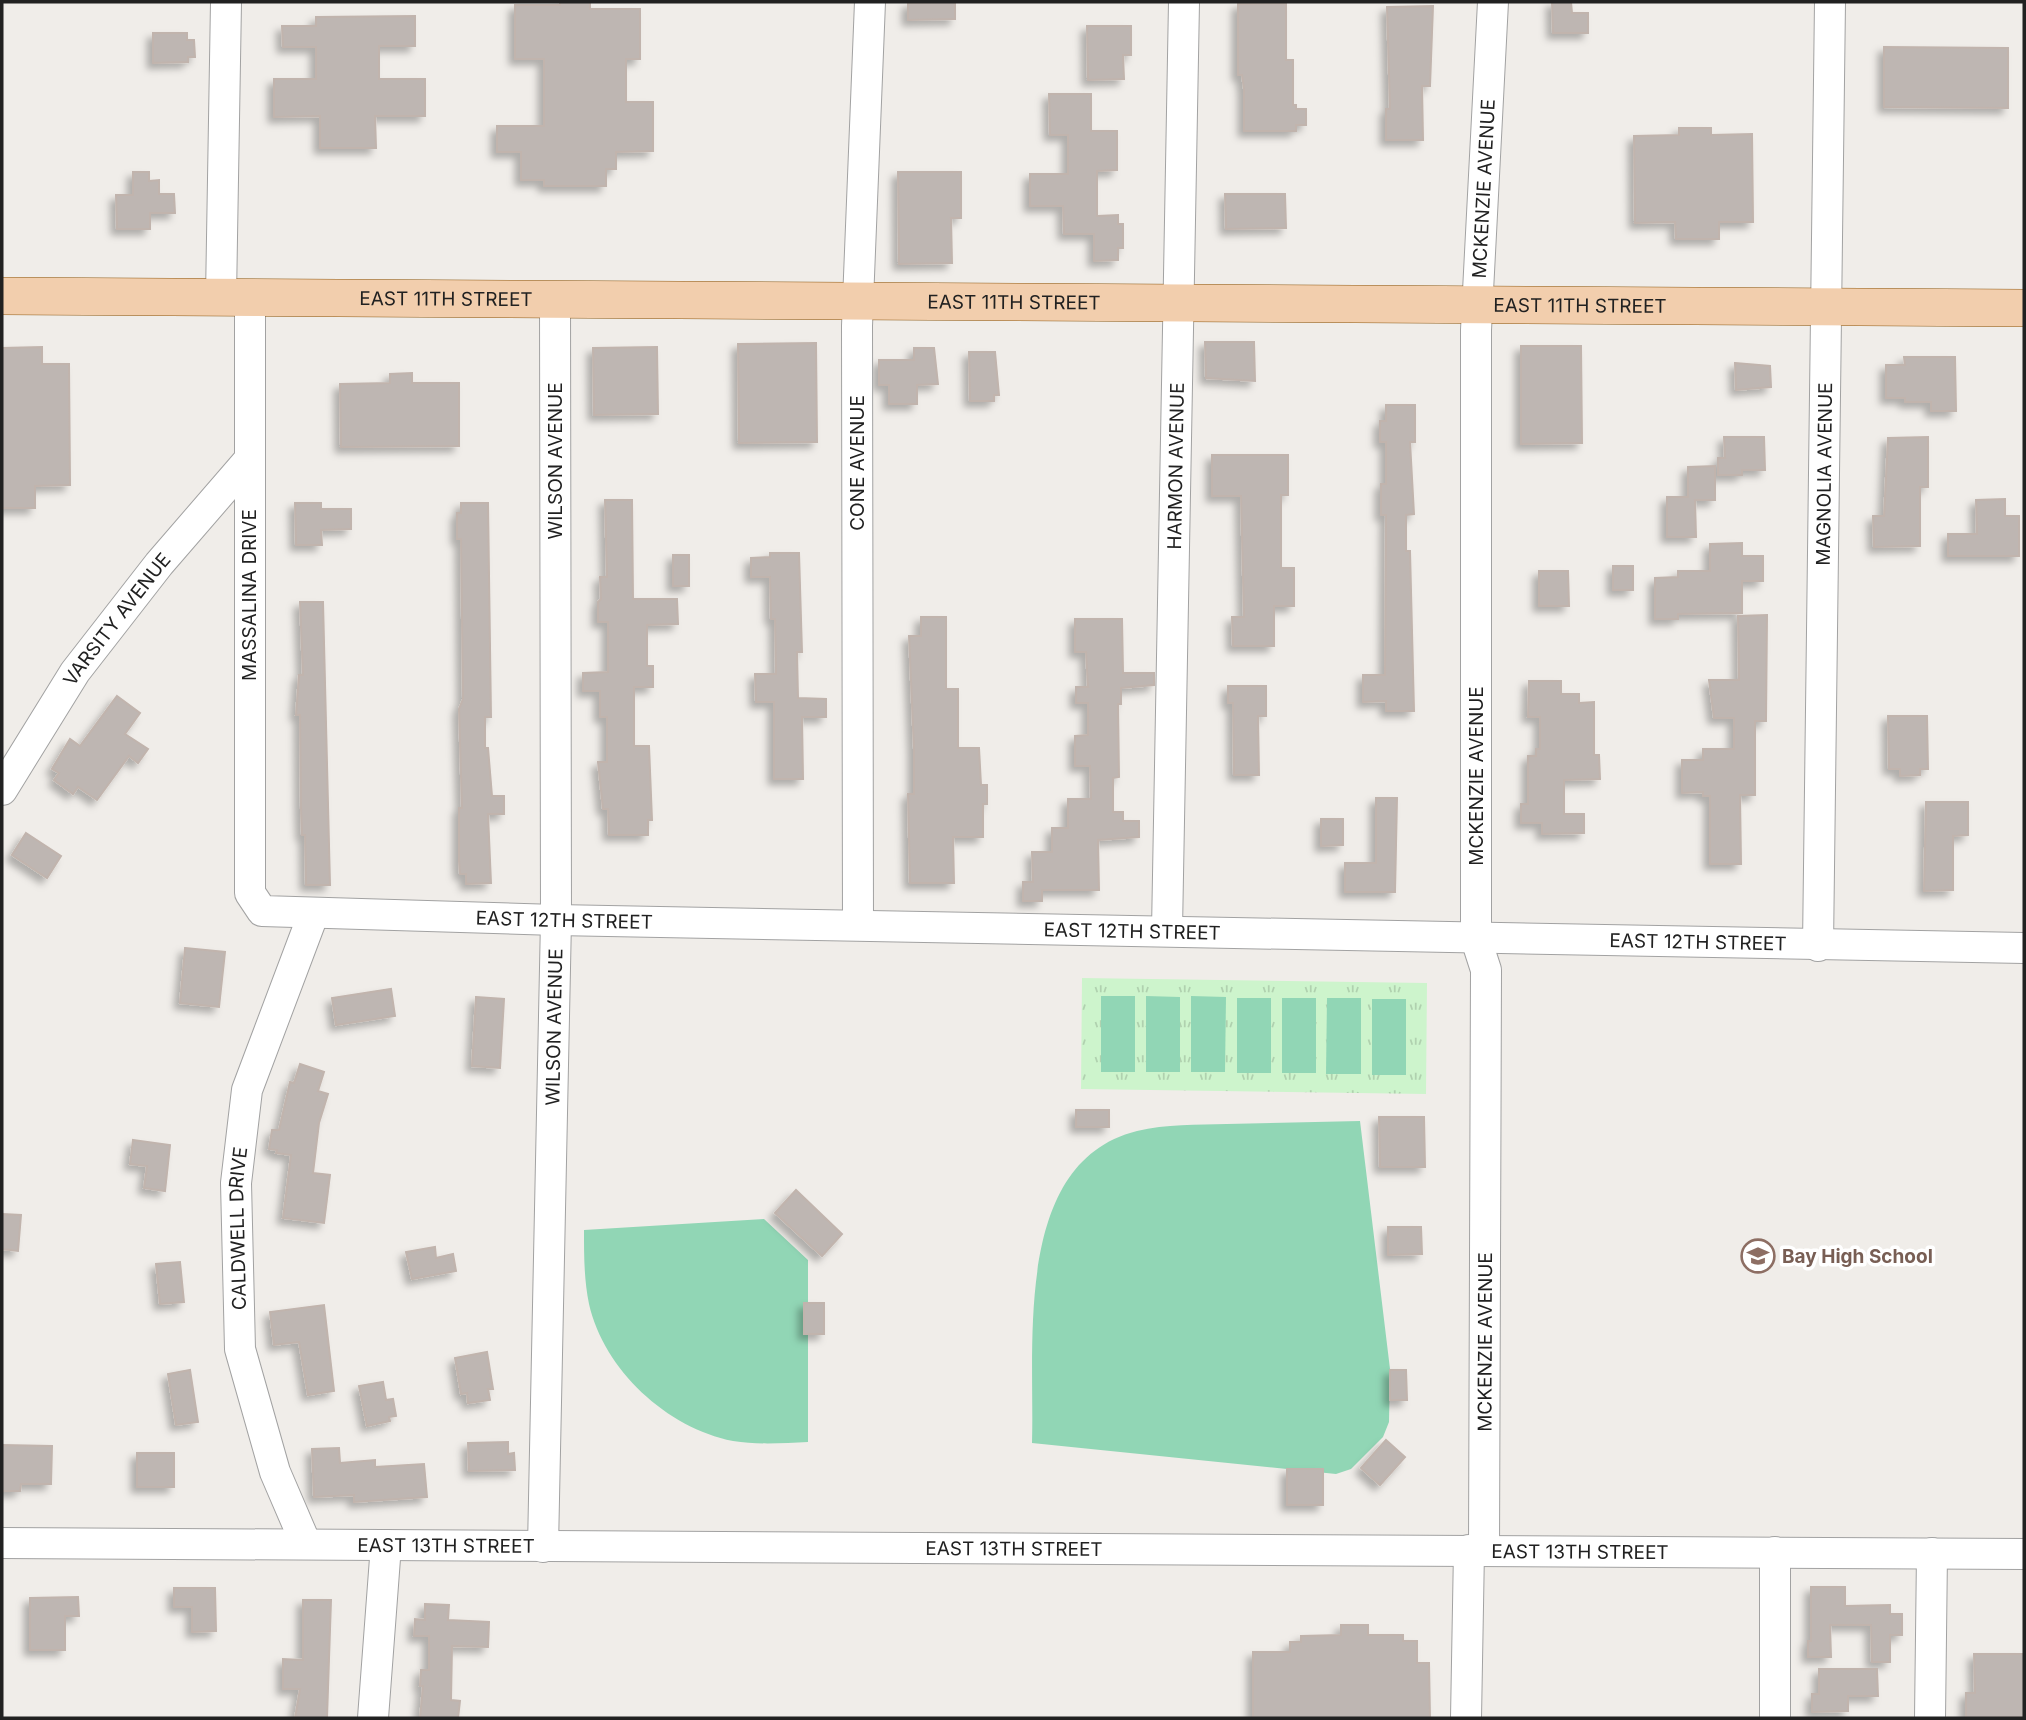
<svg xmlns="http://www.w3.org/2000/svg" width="2026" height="1720" font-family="Inter,sans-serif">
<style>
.park{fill:url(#park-tufts)}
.pitch{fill:#91d6b5}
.building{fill:#beb6b2;stroke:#c1b4ad;stroke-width:2;filter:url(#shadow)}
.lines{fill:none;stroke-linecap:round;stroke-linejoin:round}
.minor-casing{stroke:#a2a2a2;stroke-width:32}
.major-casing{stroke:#8d5912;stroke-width:38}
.minor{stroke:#fff;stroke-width:30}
.major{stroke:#f2cead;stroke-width:37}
.labels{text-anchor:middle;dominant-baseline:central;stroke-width:7;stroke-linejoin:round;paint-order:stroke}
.street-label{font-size:19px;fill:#212121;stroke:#fff}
.education-label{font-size:19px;font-weight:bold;fill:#785e54;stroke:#fff;text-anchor:start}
</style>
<defs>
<pattern id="park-tufts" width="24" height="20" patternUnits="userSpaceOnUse" patternTransform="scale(1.75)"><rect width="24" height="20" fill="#cdf4cc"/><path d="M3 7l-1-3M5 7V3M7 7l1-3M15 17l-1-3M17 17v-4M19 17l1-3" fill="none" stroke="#b0d1af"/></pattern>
<filter id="shadow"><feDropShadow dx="-5.5" dy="5.5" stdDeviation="3.5" flood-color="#0004"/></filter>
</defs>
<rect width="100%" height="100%" fill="#f0ede9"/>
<polygon class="park" points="1082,978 1427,983 1426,1094 1081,1089"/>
<g class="pitch">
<rect x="1101" y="996" width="34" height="76"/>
<polygon points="1146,996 1180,997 1180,1072 1146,1072"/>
<polygon points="1191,996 1226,997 1225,1072 1191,1072"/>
<rect x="1237" y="998" width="34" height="75"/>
<rect x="1282" y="998" width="34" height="75"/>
<polygon points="1327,998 1361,998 1361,1074 1326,1074"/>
<rect x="1372" y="999" width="34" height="76"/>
<path d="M 1360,1121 L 1390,1369 L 1389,1422 L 1383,1437 L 1351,1469 L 1336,1474 L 1032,1443 C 1035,1345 1012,1162 1137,1131 C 1166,1124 1197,1125 1227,1124 C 1271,1123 1316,1122 1360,1121 Z"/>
<path d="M 764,1219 L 808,1260 L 808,1442 C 784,1443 758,1445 733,1441 C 667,1428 604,1370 589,1304 C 584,1280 584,1255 584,1230 Z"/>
</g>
<g class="building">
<polygon points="560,2 590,2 590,9 640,9 640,59 626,59 626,102 653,102 653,151 616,152 616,169 606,169 606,186 544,186 544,180 521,180 521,152 497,152 497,126 544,126 544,59 515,59 515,5 560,5"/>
<polygon points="955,2 955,19 908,20 908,3"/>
<polygon points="1552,2 1571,2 1572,13 1588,13 1588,33 1553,33"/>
<polygon points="1286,3 1286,60 1293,60 1293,105 1296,105 1296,109 1306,109 1306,125 1296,125 1296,131 1244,131 1244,89 1242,75 1238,75 1238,4"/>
<polygon points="1433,6 1430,86 1422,86 1423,140 1386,140 1386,109 1390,109 1387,7"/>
<polygon points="415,16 415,46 379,46 379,79 425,79 425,116 375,116 376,148 320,148 320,116 274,117 274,79 316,79 316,47 283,47 282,26 316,26 316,17"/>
<polygon points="1087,26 1131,26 1131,55 1123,55 1124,79 1088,80"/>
<polygon points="153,33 187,33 187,40 194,40 195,57 188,57 188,62 153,63"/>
<polygon points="1884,47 2008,48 2008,108 1884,107"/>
<polygon points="1049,94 1091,94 1091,131 1117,131 1117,170 1097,171 1097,216 1118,215 1118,224 1123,224 1123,248 1118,248 1118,260 1094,261 1094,234 1064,234 1063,206 1030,206 1030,174 1068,174 1068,135 1050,135"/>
<polygon points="1679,128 1711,128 1711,135 1752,134 1753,222 1719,222 1719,239 1676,239 1675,222 1635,223 1634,136 1679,135"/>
<polygon points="133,172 149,172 149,181 159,180 159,194 174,194 175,213 150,213 150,229 117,229 116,195 133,195"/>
<polygon points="898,172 961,172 961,218 951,218 952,263 899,264"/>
<polygon points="1225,194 1285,194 1286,228 1226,229"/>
<polygon points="1205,342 1254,342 1255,381 1206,378"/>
<polygon points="816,343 817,442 739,443 738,344"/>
<polygon points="1521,346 1581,346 1582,443 1521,444"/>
<polygon points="42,347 42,364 69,364 70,485 35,486 35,508 2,508 2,348"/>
<polygon points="657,347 658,414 594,415 593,348"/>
<polygon points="914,348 934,348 938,384 917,385 917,404 889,404 889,385 879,385 879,360 914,360"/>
<polygon points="969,352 995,352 999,395 994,395 994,401 970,401"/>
<polygon points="1904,357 1955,357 1956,411 1931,411 1931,402 1905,402 1905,398 1886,398 1886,365 1905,365"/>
<polygon points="1735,363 1770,366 1771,387 1736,390"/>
<polygon points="412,373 412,383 459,383 459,446 341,447 340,384 390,383 390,374"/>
<polygon points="1386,405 1415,405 1415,442 1410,442 1414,514 1406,515 1406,551 1410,551 1414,711 1386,711 1386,701 1363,702 1363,675 1385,675 1386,515 1381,515 1381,484 1386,484 1386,442 1380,442 1380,421 1386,421"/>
<polygon points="1724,437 1764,437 1765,470 1742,470 1742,475 1718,475 1718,458 1725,458"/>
<polygon points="1928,437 1928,487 1920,487 1920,546 1874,547 1873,516 1884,516 1888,438"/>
<polygon points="1212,455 1288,455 1288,495 1281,495 1281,568 1294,568 1294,606 1274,606 1274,646 1233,646 1232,617 1244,617 1241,496 1212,496"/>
<polygon points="1715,466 1715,500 1695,500 1696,537 1667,537 1667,497 1688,497 1688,467"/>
<polygon points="2005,499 2005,516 2019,516 2019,556 1948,556 1948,534 1977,534 1976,500"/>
<polygon points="605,500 632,500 633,599 677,599 678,624 647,625 647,666 653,666 653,687 634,687 634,746 649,746 652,820 648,820 648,835 609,835 608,809 603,809 598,762 607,762 607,717 600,717 600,691 583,691 583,673 608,672 608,622 598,622 598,602 601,599 600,577 607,577"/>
<polygon points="295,503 321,503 321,509 351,509 351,529 321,530 322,545 296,545"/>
<polygon points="461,503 488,503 491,717 485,717 485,748 488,748 492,796 504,796 504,814 488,814 491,883 466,884 466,874 460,874 459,861 459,808 462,808 459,709 463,699 461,539 457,539 457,513 461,513"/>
<polygon points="1742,543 1742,556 1763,556 1763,581 1742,581 1742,613 1678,614 1678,619 1655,619 1655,578 1678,577 1678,571 1710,571 1710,544"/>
<polygon points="770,553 799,553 802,652 797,652 798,698 826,699 826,717 802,717 803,779 774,779 774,702 756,702 755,674 776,674 775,619 771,619 770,577 751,577 751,558 770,557"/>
<rect x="673" y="555" width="16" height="31"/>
<rect x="1613" y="566" width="20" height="24"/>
<polygon points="1539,571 1568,571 1569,606 1539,606"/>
<polygon points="300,602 323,602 330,885 306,885 305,835 302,835 301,809 300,715 296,715 299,675 303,675"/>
<polygon points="1767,615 1766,721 1755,721 1755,795 1740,795 1741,864 1710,864 1710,796 1703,796 1703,792 1682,793 1682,760 1703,760 1703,749 1734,749 1734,718 1714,718 1709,680 1739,680 1738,616"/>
<polygon points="921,617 946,617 946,689 958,689 958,748 979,748 981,785 987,785 987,804 983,804 983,837 953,837 954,883 910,883 908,794 914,794 914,749 909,636 921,636"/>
<polygon points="1075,619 1122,619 1123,673 1154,673 1154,685 1121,688 1121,704 1118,704 1119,777 1113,778 1113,812 1123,812 1123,821 1139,821 1139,837 1098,840 1099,890 1042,890 1042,901 1023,901 1023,882 1033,882 1032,852 1052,852 1052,828 1068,828 1068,799 1091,799 1090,766 1075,766 1075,736 1088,735 1088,703 1076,703 1076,687 1088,687 1086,652 1075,652"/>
<polygon points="1529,681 1561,681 1561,694 1579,694 1579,703 1594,702 1594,755 1599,755 1600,779 1564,780 1564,814 1584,814 1584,833 1542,834 1542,823 1521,823 1521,804 1528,804 1528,756 1536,756 1536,749 1540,749 1540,717 1528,717"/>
<polygon points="1228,686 1266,686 1266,716 1258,716 1259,775 1234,775 1233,703 1228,703"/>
<polygon points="117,696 140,713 125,734 148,749 138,763 129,756 97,800 78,787 73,794 54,780 59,773 52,769 70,739 80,746"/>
<polygon points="1888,716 1927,716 1928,769 1920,769 1920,775 1900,776 1900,769 1889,769"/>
<polygon points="1376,798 1397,798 1395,892 1345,892 1345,863 1376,863"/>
<polygon points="1926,802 1968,802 1968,835 1953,836 1953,890 1924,891"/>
<polygon points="1321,819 1343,819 1343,845 1321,846"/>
<polygon points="26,833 61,856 47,878 12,855"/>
<polygon points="185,948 225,952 219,1007 180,1003"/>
<polygon points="391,989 395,1016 336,1025 332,998"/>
<polygon points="476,997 504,999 500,1068 472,1066"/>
<polygon points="300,1064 324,1072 318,1091 328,1094 319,1123 313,1173 330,1175 324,1223 283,1218 291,1155 276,1153 277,1150 269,1149 272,1130 279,1130 290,1082 294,1083"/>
<rect x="1076" y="1110" width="33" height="17"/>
<polygon points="1379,1117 1424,1117 1425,1167 1380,1167"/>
<polygon points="133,1140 170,1145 165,1191 144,1188 147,1166 130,1164"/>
<polygon points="796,1190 842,1234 822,1256 775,1213"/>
<polygon points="2,1214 21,1215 18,1251 2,1249"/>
<polygon points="1388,1227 1421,1227 1422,1254 1388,1255"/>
<polygon points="435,1247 436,1258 453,1254 456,1271 412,1279 406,1252"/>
<polygon points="180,1262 184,1302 160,1304 156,1264"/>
<rect x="804" y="1303" width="20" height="31"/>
<polygon points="324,1305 334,1391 308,1395 299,1342 274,1345 270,1312"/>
<polygon points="487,1352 493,1389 488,1389 490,1400 468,1403 467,1393 461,1394 455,1358"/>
<polygon points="190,1370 198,1422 176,1425 168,1374"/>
<polygon points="1390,1370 1406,1370 1407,1400 1390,1400"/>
<polygon points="383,1382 386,1400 393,1399 396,1416 389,1417 390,1421 367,1426 359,1386"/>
<polygon points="1386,1440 1405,1457 1380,1485 1361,1468"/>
<polygon points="508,1442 508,1454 514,1453 515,1470 469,1471 468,1443"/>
<polygon points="2,1445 52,1446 51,1484 21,1484 20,1491 2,1491"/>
<polygon points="339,1448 340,1463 375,1460 375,1467 424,1464 427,1497 354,1502 354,1495 314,1497 312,1449"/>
<rect x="137" y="1453" width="37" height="34"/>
<rect x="1287" y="1469" width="36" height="36"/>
<polygon points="1811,1587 1845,1587 1845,1606 1890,1605 1890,1614 1902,1614 1902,1635 1890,1635 1890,1662 1872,1662 1871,1625 1830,1625 1831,1657 1808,1657 1808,1641 1811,1641"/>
<polygon points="174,1588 215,1588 216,1631 192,1632 192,1607 174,1607"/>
<polygon points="78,1597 79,1616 65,1616 65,1650 30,1650 30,1598"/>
<polygon points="303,1600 331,1600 327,1718 295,1718 300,1689 283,1689 283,1659 303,1660"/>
<polygon points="425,1604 449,1605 448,1620 489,1622 488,1647 452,1646 451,1700 460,1701 458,1718 420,1718 423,1686 420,1686 421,1670 429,1670 429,1636 414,1636 415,1619 425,1620"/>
<polygon points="1341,1625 1368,1625 1368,1635 1403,1635 1403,1641 1417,1641 1417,1663 1429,1663 1430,1718 1253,1718 1253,1652 1290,1652 1290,1642 1301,1642 1301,1636 1341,1635"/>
<polygon points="1974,1654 2024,1654 2024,1717 1966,1718 1966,1693 1975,1693"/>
<polygon points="1819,1669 1877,1669 1878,1696 1848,1696 1848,1711 1812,1712 1812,1694 1819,1694"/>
</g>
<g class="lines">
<defs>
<g id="minor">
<polyline points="221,297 226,2"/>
<path id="s1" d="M 250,297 L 250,893 L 262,911 L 556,920 L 2024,948"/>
<path id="s2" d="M 2,790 L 75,672 L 159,564 L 248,461"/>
<polyline points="858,925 857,326 870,2"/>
<path id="s3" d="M 1167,930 L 1184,2"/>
<path id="s4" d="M 1818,946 L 1830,2"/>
<path id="s5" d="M 2,1543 L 2024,1554"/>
<path id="s6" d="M 306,1544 L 275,1472 L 240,1349 L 236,1183 L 247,1090 L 313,915"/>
<path id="s7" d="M 543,1547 L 556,920 L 555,299"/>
<path id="s8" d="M 1484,1550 L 1486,970 L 1476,939 L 1476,330 L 1493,2"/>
<polyline points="373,1718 386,1545"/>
<polyline points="1466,1718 1469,1550"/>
<polyline points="1775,1718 1775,1552"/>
<polyline points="1930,1718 1932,1553"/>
</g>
<g id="major">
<path id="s9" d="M 2,296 L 2024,308"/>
</g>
</defs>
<use href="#minor" class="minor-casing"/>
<use href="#major" class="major-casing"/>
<use href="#minor" class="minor"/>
<use href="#major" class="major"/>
</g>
<defs>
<symbol id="school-ring" viewBox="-11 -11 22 22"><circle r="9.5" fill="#fff" stroke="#8d6e63" stroke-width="1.5"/><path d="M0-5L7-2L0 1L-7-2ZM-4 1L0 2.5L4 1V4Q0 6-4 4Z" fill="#8d6e63"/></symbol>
</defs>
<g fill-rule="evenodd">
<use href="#school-ring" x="1739" y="1237" width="38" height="38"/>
</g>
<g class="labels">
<g class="street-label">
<text stroke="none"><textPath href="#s8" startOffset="1363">MCKENZIE AVENUE</textPath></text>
<text stroke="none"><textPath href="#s9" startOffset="444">EAST 11TH STREET</textPath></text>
<text stroke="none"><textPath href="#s9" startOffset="1012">EAST 11TH STREET</textPath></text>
<text stroke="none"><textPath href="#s9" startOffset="1578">EAST 11TH STREET</textPath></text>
<text transform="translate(555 461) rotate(-90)">WILSON AVENUE</text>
<text transform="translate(857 463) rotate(-90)">CONE AVENUE</text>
<text stroke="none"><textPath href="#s3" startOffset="464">HARMON AVENUE</textPath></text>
<text stroke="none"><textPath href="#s4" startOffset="472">MAGNOLIA AVENUE</textPath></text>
<text transform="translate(249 595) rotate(-90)">MASSALINA DRIVE</text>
<text stroke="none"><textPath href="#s2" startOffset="206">VARSITY AVENUE</textPath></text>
<text transform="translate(1476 776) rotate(-90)">MCKENZIE AVENUE</text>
<text stroke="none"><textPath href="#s1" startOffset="920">EAST 12TH STREET</textPath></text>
<text stroke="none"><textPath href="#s1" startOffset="1488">EAST 12TH STREET</textPath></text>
<text stroke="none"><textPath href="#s1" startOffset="2054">EAST 12TH STREET</textPath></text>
<text stroke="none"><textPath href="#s7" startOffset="520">WILSON AVENUE</textPath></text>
<text stroke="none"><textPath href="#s6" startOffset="327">CALDWELL DRIVE</textPath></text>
<text stroke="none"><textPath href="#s8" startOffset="208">MCKENZIE AVENUE</textPath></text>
<text stroke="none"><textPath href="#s5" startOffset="444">EAST 13TH STREET</textPath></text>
<text stroke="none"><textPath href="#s5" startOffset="1012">EAST 13TH STREET</textPath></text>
<text stroke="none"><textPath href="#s5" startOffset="1578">EAST 13TH STREET</textPath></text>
</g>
<g class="education-label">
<text x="1782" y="1256">Bay High School</text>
</g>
</g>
<rect width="2026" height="1720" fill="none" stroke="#212121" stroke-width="7"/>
</svg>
